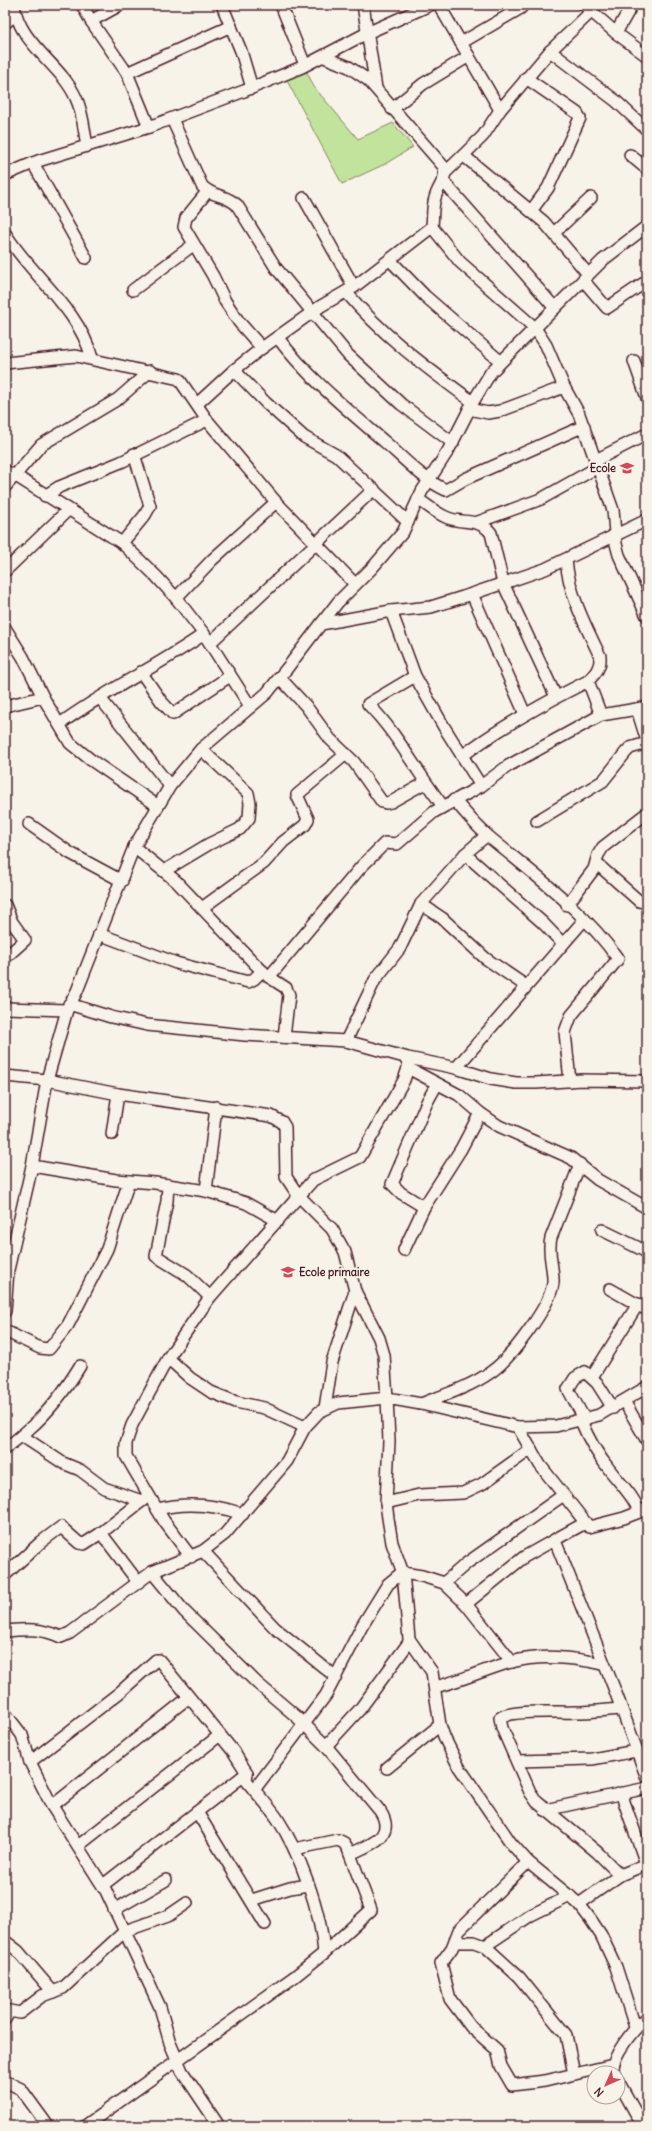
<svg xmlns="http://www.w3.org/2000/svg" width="652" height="2131" font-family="Delius,sans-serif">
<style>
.green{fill:#c1e39c;stroke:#868164}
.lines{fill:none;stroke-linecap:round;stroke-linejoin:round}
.street-casing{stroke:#4a1f2b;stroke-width:14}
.street{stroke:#f7f3e8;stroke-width:11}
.labels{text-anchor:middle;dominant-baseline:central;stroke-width:4;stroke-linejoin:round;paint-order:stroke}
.poi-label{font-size:11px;font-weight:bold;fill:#4a1f2b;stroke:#f7f3e8;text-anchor:end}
</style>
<rect width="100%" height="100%" fill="#f7f3e8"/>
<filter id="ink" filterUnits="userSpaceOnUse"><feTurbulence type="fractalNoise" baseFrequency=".025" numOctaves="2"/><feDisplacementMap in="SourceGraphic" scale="8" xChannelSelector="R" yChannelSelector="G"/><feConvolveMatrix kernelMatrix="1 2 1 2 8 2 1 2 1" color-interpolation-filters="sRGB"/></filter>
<g filter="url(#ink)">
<polygon class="green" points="305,68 314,87 358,139 393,123 413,147 385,164 342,184 285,77"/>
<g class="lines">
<defs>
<g id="street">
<path d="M 14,5 C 19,44 61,64 76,98 C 83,112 84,131 87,146"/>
<polyline points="82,5 91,21 127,73 149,127"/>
<polyline points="222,5 241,51 252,88"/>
<polyline points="281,5 305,65"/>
<polyline points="363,5 376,88"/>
<polyline points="439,5 500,110 483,136 445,173"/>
<polyline points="584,5 616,33 647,56"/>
<polyline points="91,21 120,5"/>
<polyline points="5,23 15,15"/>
<polyline points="616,33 632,5"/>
<polyline points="461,43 521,8"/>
<polyline points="550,51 616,101 647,130"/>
<path d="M 324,57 L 349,67 L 368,80 L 444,167 C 447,180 438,186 435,198 C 432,207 433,217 432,227 L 460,262 L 535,328 L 546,345 L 564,387 L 579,414 L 613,510 L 616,544 L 619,555 L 647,616"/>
<polyline points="127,73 231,26"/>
<polyline points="526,78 577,113 580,118 548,188 531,211"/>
<polyline points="392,109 423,84 469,56"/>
<polyline points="500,110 550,51 591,12"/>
<path d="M 172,119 L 202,186 C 212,197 225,194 237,205 L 276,268 L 348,355 L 401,404 L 453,443"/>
<polyline points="630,155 647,169"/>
<polyline points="464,156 544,222 588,274"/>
<polyline points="33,163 86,258"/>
<polyline points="5,175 38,161 149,127 244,91 302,67 367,33 430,5"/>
<polyline points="443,181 555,308"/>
<polyline points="207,192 186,218 184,227 213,276 225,301 239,322 262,348"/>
<polyline points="304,198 354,287"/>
<path d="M 5,233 C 31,276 78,307 92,358"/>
<polyline points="554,233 591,198"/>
<polyline points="390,260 425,296 500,361"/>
<polyline points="583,280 607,308 647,281"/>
<polyline points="133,290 193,245"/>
<path d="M 346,292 C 383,336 427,368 473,402"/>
<path d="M 278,338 C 308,378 348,410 386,443 C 403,458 425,481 446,490 L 465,479 L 584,426"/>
<polyline points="634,361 647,398"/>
<polyline points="5,363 76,356 179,379 207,420 276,502 355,584"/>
<polyline points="234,370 266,403 304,437 336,455 408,522"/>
<polyline points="197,404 234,370 262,348 321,306 354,287 432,227"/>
<polyline points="469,409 488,413 500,411 564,387"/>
<polyline points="596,460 647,434"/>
<polyline points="5,471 16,476 122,543 156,576 176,598 204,634 250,706"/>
<polyline points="5,487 41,445 118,399 150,371"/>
<polyline points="45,496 59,487 121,462 207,420"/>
<path d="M 418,499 C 427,505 437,514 448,518 C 464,524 480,518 491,533 L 503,583 L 556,697"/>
<polyline points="478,522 541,499 598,467"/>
<polyline points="122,543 145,515 150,506 134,454"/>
<path d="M 566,560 C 569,594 585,625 600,656 C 601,667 596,673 588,681 L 601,715"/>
<polyline points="5,571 68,510"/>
<polyline points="472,594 525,714"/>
<polyline points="176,598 212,560 276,502"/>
<polyline points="391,611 415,676 444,727 481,786"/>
<polyline points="321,624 338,602 373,567 403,532 422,491 448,451 473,402 491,372 603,260 647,226"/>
<polyline points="5,628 23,657 43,697 5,706"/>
<polyline points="210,643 374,489"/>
<polyline points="141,672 161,701 173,714 230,676"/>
<path d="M 415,676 L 368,704 C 398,734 417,773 443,806"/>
<polyline points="280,678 306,706 330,739 354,762 382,802 386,803 391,802 425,783"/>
<polyline points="43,697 70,743 91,760 158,806"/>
<polyline points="100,698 170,786"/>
<polyline points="647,707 637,709 647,741"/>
<path d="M 60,724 C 106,690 157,667 204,634"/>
<path d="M 462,756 C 502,726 544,703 588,681"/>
<path d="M 454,800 C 465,812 475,825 488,836 C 532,873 585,911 618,959 L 571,1016 L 565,1032 L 570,1081"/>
<polyline points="537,821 603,781 626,752 630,748 647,743"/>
<polyline points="29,824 70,853 122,881"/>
<polyline points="134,847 176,881 256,965 269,977 286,988 289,995 284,1037"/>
<polyline points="465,854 543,923 563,944"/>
<polyline points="596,863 639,901 647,903"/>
<polyline points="164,871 209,844 240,829 249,818 250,803 248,793 201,749"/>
<polyline points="421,904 442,918 485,958 526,986"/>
<polyline points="5,905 12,922 25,940 5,958"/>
<polyline points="567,905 594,869 598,855 603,847 647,813"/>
<polyline points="202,908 264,863 283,842 305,825 308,819 297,795 346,754"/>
<polyline points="99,934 176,963 248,982 254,979 262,971"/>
<polyline points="269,977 361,867 385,843 397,844 434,812 481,786 508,766 601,715 637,709"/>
<polyline points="69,1004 111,1017 147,1025 245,1035 346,1041 408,1058 456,1068 491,1079 516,1083 536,1083 582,1080 647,1081"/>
<polyline points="5,1008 67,1010"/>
<polyline points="346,1041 375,980 400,948 421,904 465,854 487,835"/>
<polyline points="408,1061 408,1068 459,1095 480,1113 499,1126 571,1158 598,1180 647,1208"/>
<polyline points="456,1068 584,920"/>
<path d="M 5,1076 L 47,1080 L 118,1094 L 271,1116 L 282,1122 L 285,1127 L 286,1177 L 298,1195 L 332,1229 L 345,1252 L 355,1291 L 379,1338 L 384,1355 L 387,1398 L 338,1403 L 319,1412 L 305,1427 L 287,1461 L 225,1534 L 203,1551 L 152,1572 L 70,1633 L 61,1637 C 40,1628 27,1629 5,1631"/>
<polyline points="112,1134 118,1094"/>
<polyline points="32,1166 116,1180 155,1183 206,1191 246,1203 278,1221"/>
<polyline points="168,1185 167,1201 156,1256 187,1275 210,1297"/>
<polyline points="206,1191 216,1107"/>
<polyline points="424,1207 401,1193 392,1184 427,1102 437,1084"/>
<polyline points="602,1230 647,1252"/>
<polyline points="404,1250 424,1207 461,1149 480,1113"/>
<polyline points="610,1289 647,1310"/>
<polyline points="5,1311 8,1270 32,1166 47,1080 67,1010 77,991 134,847 170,786 201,749 267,693 288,667 321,624 391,611 431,607 463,597 545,569 647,520"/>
<polyline points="5,1331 40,1348 49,1349 68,1325 107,1249 129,1181"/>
<polyline points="168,1358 190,1378 211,1392 236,1402 264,1408 305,1427"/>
<polyline points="592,1377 638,1304"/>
<polyline points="624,1401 647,1441"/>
<path d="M 421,1404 C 444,1395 470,1387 491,1372 C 510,1359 550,1307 553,1283 C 554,1268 547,1253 551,1238 L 580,1164"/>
<polyline points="325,1408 332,1362 355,1291"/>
<polyline points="585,1420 568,1389 575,1378 585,1372 597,1383 613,1408"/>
<path d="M 581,1421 C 588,1438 597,1454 609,1469 C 616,1479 638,1500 638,1512"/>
<polyline points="518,1427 540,1465 589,1527 624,1518 647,1509"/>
<polyline points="22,1436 63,1463 80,1470 104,1488 142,1501"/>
<path d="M 5,1449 C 13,1442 22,1436 29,1429 C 50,1411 66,1389 80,1366"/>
<polyline points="386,1503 419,1495 463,1493 482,1484 531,1449"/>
<path d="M 157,1509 C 186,1502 214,1504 243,1514"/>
<polyline points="585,1523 556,1539 556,1543 614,1688 647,1778"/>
<polyline points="203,1551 275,1628 336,1677"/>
<polyline points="191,1557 164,1521 126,1456 126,1443 132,1425 168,1358 210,1297 313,1180 360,1157 404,1080 408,1068"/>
<path d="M 152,1572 L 184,1611 L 257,1683 L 297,1717 L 326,1746 L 380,1811 C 397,1837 369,1845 350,1854"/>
<polyline points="5,1575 41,1542 61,1527 79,1543 84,1544 101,1533"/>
<polyline points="138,1582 101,1533 147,1497"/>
<polyline points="444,1583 467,1563 562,1496"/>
<polyline points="466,1604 524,1557 556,1539"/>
<path d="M 435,1687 C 461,1681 486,1669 511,1662 C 542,1654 572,1657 603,1664"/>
<polyline points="5,1713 22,1735 30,1762 52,1806 106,1891 160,2007 170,2043 182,2071 219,2126"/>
<polyline points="326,1746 360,1709 410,1641"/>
<polyline points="517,1761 592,1759 636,1751"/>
<path d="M 30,1762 L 119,1693 L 156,1660 L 159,1660 L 233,1751 L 247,1773 L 246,1780 C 256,1793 268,1805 277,1818 C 300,1853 321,1911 324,1953 L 371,1910 L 348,1849 L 344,1843 L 338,1840 L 294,1849"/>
<polyline points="387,1768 440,1725"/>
<polyline points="254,1790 326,1695 362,1626 388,1584 399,1575 403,1573 422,1576 444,1583 466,1604 512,1662"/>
<polyline points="621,1793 646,1864"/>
<polyline points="52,1806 188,1698"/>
<polyline points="545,1810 647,1788"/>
<polyline points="197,1812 265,1924"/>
<polyline points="78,1846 220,1735"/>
<polyline points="528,1862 459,1930 452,1948 441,1963 450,1999 471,2027 497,2050 501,2066 512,2085 545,2081 613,2065"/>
<path d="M 620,1875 L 597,1852 L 537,1802 L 530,1792 L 502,1728 L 500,1718 C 511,1709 560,1713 575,1712 C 591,1712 606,1710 621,1709"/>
<polyline points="103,1885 247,1773"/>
<polyline points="252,1900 290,1888 308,1885"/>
<polyline points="579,1904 620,1875 647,1864"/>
<polyline points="114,1910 166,1880"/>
<polyline points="5,1941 18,1951 53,1992"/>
<polyline points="455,1942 474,1942 485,1946 519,1977 566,2035 574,2074"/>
<polyline points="485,1946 531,1915 570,1896"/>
<polyline points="5,2019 10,2011 20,2013 42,1996 63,1988 125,1931 168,1916 187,1903"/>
<polyline points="635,2027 616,1967 601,1935 591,1920 579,1904 528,1862 511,1843 459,1767 445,1739 440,1725 432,1672 409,1639 403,1573 392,1543 388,1518 386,1503 389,1441 387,1398 421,1404 518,1427 556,1426 599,1415 647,1387"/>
<path d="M 614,2073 C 608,2059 636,2026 647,2018"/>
<polyline points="5,2081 21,2089 48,2126"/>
<polyline points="618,2081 643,2126"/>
<polyline points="85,2126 294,1977 324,1953"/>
</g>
</defs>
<use href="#street" class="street-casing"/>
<use href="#street" class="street"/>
</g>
</g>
<defs>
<symbol id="school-bare" viewBox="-9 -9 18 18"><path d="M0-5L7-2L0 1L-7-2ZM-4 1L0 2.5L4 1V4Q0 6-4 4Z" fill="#d1495b" stroke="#f7f3e8" stroke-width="2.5" paint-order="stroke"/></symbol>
</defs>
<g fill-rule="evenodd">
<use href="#school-bare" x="617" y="458" width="20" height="20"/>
<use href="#school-bare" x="278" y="1262" width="20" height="20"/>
</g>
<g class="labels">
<g class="poi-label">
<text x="616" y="468">Ecole</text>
<text x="299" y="1272" text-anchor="start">Ecole primaire</text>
</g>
</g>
<rect width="652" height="2131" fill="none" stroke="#f7f3e8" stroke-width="20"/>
<rect x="10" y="10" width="632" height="2111" fill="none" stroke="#4a1f2b" stroke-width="1.5" filter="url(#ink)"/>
<g transform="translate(606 2085) rotate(225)"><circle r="19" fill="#f7f3e8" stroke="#b29e9c"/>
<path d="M0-3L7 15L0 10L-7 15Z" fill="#d1495b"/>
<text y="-6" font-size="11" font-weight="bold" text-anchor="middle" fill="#4a1f2b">N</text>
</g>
</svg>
